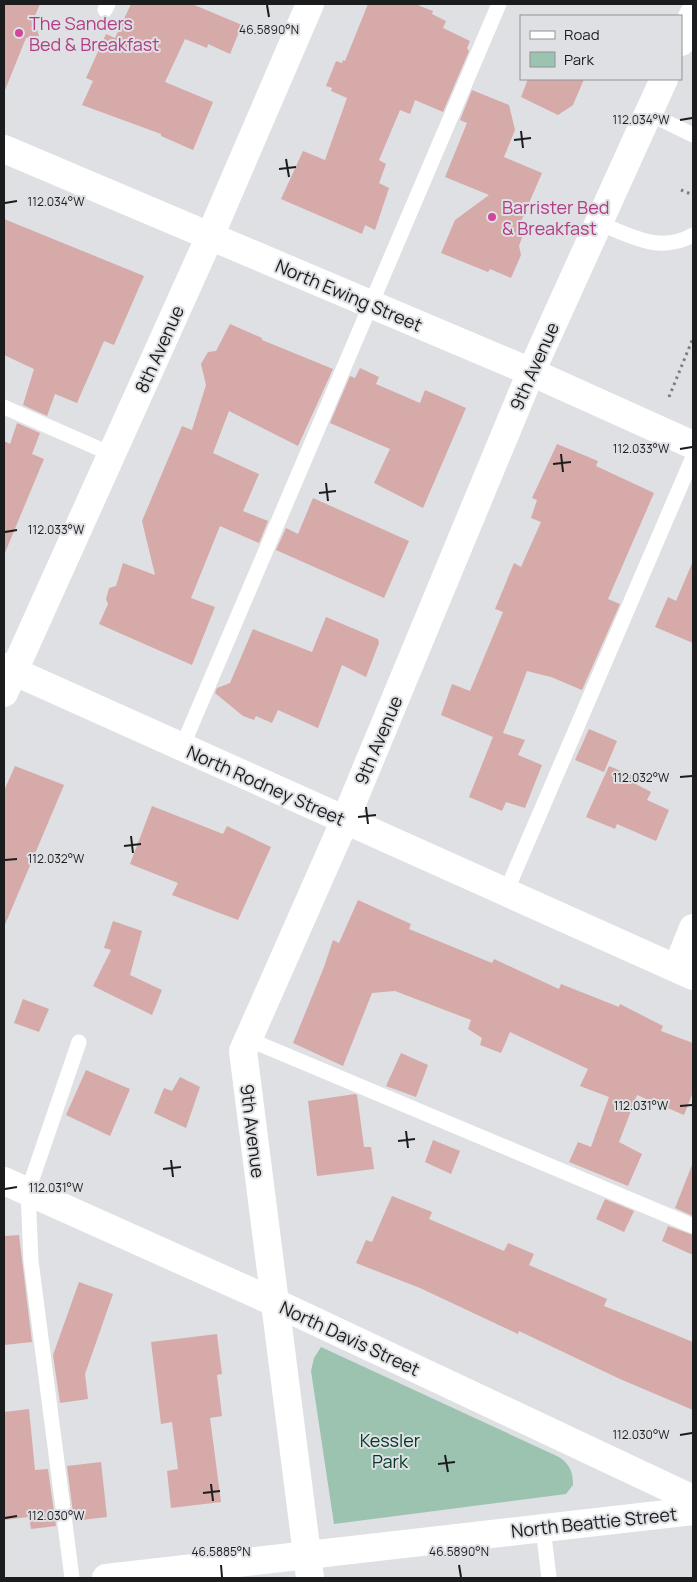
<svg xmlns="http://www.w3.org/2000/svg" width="697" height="1582" font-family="Manrope,sans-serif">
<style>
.green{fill:#9bc3b0}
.building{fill:#d5aaa8}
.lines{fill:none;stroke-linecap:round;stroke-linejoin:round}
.path{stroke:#7b7d7f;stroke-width:3;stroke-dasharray:2.5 4;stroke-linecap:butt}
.lane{stroke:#fff;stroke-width:15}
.street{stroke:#fff;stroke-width:28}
.secondary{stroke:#fff;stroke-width:28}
.ticks{fill:none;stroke:#1b1c1d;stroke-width:2}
.hotel-dot{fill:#d1479c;stroke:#dee0e3;stroke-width:2}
.labels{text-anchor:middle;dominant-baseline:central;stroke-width:4;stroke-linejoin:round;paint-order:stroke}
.hotel-label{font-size:18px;fill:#b23c85;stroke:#dee0e3;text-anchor:start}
.street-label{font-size:18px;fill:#1b1c1d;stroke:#dee0e3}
.park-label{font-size:18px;fill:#003826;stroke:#dee0e3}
.ticks-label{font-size:12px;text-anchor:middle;fill:#1b1c1d;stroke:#dee0e3;stroke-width:4;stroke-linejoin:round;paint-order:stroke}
</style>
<rect width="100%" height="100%" fill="#dee0e3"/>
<path class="green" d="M 321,1347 L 559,1457 C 570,1464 573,1473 573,1485 L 566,1494 L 334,1524 L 311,1371 L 314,1358 Z"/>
<g class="building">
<polygon points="4,4 40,4 34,18 39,36 26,38 5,90"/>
<polygon points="131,4 192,4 242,25 230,54 208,44 207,48 185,39 165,82 213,102 193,150 161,136 161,134 82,105 93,81 86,78 106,34 115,38"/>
<polygon points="368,4 415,4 433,11 432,14 446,21 443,28 470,41 467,48 469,51 443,112 415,100 410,114 400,110 379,160 386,164 379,183 389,188 375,230 365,225 362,234 281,199 303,151 325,160 347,98 331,91 332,88 326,86 336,61 342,63 343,60 345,61"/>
<polygon points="528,79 584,79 573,105 558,115 521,97"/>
<polygon points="472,90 509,105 515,130 504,157 542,173 519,226 525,229 519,246 521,255 511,278 490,269 488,272 441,253 455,220 489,195 445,177 467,123 460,120"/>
<polygon points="4,219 144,276 114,345 104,341 77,403 55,394 47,416 23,405 34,369 4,355"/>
<polygon points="230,324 262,338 262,340 333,369 298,446 229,411 213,453 259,474 243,511 268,521 259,543 220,526 191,598 215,607 192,665 99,624 108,604 106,599 109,588 116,586 123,563 155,575 142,521 182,426 192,430 206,385 201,364 208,352 216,351"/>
<polygon points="360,368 379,377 376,384 420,403 425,390 466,408 423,508 374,483 390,449 330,423 350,376 355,378"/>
<polygon points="17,423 40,433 32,454 44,459 4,555 4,441 10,444"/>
<polygon points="557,444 598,461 596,466 654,493 608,599 620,604 582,690 551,677 527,671 503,733 525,740 518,755 542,765 525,808 506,802 502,811 469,797 493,737 441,715 452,684 470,691 503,612 495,609 514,563 521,567 541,522 531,518 537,500 532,498"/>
<polygon points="313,498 409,541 384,598 276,550 286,528 298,534"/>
<polygon points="693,561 693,643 655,627 668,597 676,601"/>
<polygon points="326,617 378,639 379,643 366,677 342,665 318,728 278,710 272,723 256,716 254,720 243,716 215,693 217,688 230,683 253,629 312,652"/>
<polygon points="589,729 617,741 604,772 575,760"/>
<polygon points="15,766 64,785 4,927 4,791"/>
<polygon points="609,766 635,777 634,783 651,792 647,800 669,810 656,841 617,824 615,829 586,817"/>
<polygon points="152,806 223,834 227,826 271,847 238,920 172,895 178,883 130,864"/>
<polygon points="358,900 411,924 409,929 492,963 494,959 559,989 561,984 619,1007 620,1004 663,1026 661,1031 693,1043 693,1092 684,1115 637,1095 619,1142 642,1154 628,1186 569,1162 578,1142 591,1147 609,1097 580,1086 588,1069 510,1032 501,1053 480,1045 482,1038 468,1029 471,1020 395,991 372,993 343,1066 293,1043 324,967 333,940 339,943"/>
<polygon points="113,921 142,931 130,975 162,990 152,1015 93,986 111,950 104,948"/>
<polygon points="23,999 49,1009 39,1032 14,1023"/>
<polygon points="401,1053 428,1065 416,1097 386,1086"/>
<polygon points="86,1070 130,1089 110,1136 66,1115"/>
<polygon points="180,1077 200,1087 186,1128 154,1113 164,1088 172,1091"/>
<polygon points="355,1094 357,1095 364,1147 371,1147 374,1169 317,1176 308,1101"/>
<polygon points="433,1140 460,1151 451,1174 425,1162"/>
<polygon points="692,1165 693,1165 693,1216 675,1208"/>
<polygon points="392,1196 432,1212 429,1219 504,1251 508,1243 534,1254 529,1265 607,1299 604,1306 693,1342 693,1410 620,1379 519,1331 518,1334 420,1288 356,1263 366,1240 372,1242"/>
<polygon points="605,1199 634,1211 624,1232 596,1219"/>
<polygon points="668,1226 693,1235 693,1255 662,1241"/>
<polygon points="19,1235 32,1342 4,1345 4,1236"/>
<polygon points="79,1282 113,1294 85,1374 88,1399 60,1403 53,1355"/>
<polygon points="217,1334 222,1374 217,1375 222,1416 210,1418 221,1502 171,1508 167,1471 178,1469 172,1422 161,1424 151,1342"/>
<polygon points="29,1409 35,1470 48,1469 56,1526 31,1529 29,1517 4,1520 4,1412"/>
<polygon points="101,1462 107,1517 74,1521 67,1466"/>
</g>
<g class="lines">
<g class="path">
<polyline points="681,190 693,195"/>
<polyline points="669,397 693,338"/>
</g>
<g class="lane">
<polyline points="105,10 108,4"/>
<polyline points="648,113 693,135"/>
<path d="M 598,223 C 632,236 659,254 693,235"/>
<polyline points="4,407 111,454"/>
<polyline points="182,747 499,4"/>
<polyline points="506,892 693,457"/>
<polyline points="248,1039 693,1226"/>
<polyline points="543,1528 549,1578"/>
<polyline points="72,1578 31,1261 28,1191 79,1042"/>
</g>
<g class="street">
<polyline points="681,42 693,15"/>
<polyline points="4,149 531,372 693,445"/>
<polyline points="4,693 210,236 310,4"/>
<polyline points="677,968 693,928"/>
<polyline points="4,1181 274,1302 693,1499"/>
<polyline points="106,1578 693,1511"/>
<polyline points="310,1578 243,1051 345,820 531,372 664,79"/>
</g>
<polyline class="secondary" points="4,667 693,976"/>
</g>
<path class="ticks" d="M 267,5 L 269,17M 680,120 L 692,118M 521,131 L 523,148M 514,140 L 531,138M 286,159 L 289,177M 279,169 L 296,167M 5,203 L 17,201M 680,449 L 692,447M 561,454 L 563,472M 553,464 L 571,462M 326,483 L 328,501M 319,493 L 336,491M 5,532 L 17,530M 680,777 L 692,776M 366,807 L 368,824M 358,817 L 376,815M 131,836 L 133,853M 124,846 L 141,844M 5,860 L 17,859M 680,1106 L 692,1105M 406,1131 L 408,1148M 398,1141 L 415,1139M 171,1160 L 173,1177M 163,1169 L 181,1167M 5,1189 L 17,1187M 680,1435 L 692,1433M 445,1455 L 448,1472M 438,1464 L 455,1462M 211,1484 L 213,1501M 203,1493 L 220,1491M 5,1518 L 17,1516M 221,1565 L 222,1577M 459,1565 L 461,1577"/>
<g class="hotel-dot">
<circle cx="19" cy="33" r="5"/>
<circle cx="492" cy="217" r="5"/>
</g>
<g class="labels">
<g class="hotel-label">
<text x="29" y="23">The Sanders<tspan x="29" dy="21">Bed &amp; Breakfast</tspan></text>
<text x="502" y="207">Barrister Bed<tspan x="502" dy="21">&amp; Breakfast</tspan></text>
</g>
<g class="street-label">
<text transform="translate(349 295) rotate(23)">North Ewing Street</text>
<text transform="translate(159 349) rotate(-66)">8th Avenue</text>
<text transform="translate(534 366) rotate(-66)">9th Avenue</text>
<text transform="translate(378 740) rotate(-67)">9th Avenue</text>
<text transform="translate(266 785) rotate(24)">North Rodney Street</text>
<text transform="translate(253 1131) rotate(83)">9th Avenue</text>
<text transform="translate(350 1338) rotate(25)">North Davis Street</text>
<text transform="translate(594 1522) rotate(-6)">North Beattie Street</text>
</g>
<g class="park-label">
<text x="390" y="1440">Kessler<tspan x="390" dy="21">Park</tspan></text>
</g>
</g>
<g class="ticks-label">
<text x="269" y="34">46.5890°N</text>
<text x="641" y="124">112.034°W</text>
<text x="56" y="206">112.034°W</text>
<text x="641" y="453">112.033°W</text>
<text x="56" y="534">112.033°W</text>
<text x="641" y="782">112.032°W</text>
<text x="56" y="863">112.032°W</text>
<text x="641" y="1110">112.031°W</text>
<text x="56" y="1192">112.031°W</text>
<text x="641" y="1439">112.030°W</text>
<text x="56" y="1520">112.030°W</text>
<text x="221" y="1556">46.5885°N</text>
<text x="459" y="1556">46.5890°N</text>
</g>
<rect width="697" height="1582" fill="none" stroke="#1b1c1d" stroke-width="10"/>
<rect x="520" y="15" width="162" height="65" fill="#dee0e3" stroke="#909294"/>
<rect x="530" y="31" width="25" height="8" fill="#ffffff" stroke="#909294"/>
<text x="564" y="40" font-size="15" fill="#1b1c1d">Road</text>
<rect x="530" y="52" width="25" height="15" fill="#9bc3b0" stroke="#909294"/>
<text x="564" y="65" font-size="15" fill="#1b1c1d">Park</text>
</svg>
